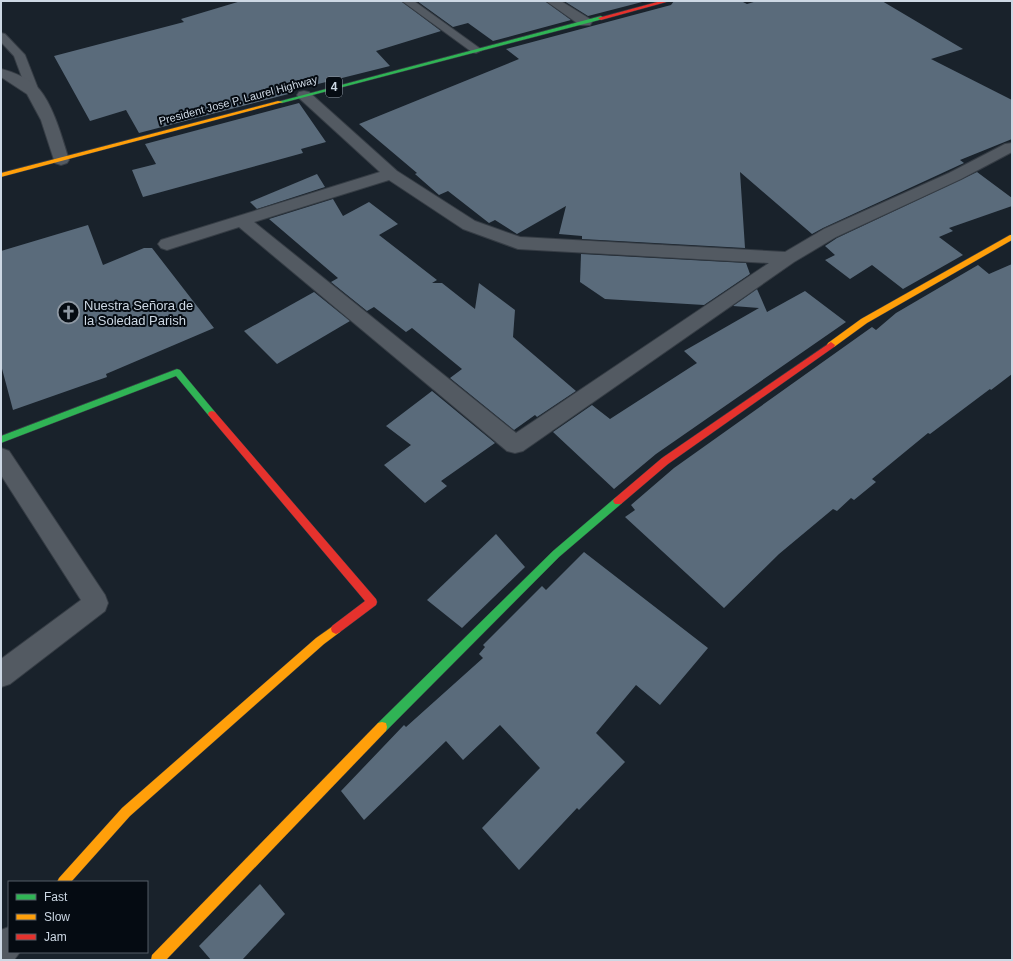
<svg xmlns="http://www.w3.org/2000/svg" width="1013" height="961" font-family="Arial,sans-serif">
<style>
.building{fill:#5a6b7b}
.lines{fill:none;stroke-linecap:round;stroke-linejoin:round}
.lane-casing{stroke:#363d45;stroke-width:2}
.street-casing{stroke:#363d45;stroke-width:2}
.fast-casing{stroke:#363d45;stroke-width:1}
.slow-casing{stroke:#363d45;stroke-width:1}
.jam-casing{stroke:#363d45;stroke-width:1}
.lane{fill:#535a62;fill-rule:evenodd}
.street{fill:#535a62;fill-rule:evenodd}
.fast{fill:#30b455;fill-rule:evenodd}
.slow{fill:#ff9f0a;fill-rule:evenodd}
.jam{fill:#e5322d;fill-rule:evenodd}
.labels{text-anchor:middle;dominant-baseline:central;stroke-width:4;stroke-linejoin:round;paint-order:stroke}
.far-street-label{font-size:11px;fill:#cdd8e4;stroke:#050b12}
.shield{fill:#050b12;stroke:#919aa5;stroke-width:1}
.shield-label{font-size:12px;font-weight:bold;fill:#cdd8e4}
.poi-label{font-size:13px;fill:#cdd8e4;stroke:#050b12;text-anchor:start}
</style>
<rect width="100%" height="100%" fill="#19222b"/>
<g class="building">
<polygon points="241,1 401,1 441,31 376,51 390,66 290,91 292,93 139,133 126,110 90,121 54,56 184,22 181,19"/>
<polygon points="417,1 545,1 571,20 493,41 468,23 453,27"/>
<polygon points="564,1 646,1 588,16"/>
<polygon points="674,1 741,1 747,4 757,1 882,1 963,49 931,59 1012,100 1012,139 960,160 964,163 823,228 812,234 740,172 745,248 582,239 582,236 559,234 566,206 517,234 495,220 489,223 448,191 439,195 415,174 417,173 359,124 519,59 506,49 671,5"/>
<polygon points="299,103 326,142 301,149 303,153 143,197 132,170 156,164 145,144"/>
<polygon points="977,172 1012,198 1012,206 949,228 953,231 939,237 963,255 903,289 872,265 850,279 825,260 835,255 825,246 837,238"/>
<polygon points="317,174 325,187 257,209 250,202"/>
<polygon points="333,199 343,216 369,202 398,224 379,235 437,280 432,283 442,283 475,309 479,283 515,310 513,337 576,391 537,417 535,415 514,430 450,378 462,369 412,328 406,332 374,307 367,311 331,282 338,278 269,219"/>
<polygon points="88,225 103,265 144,248 152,248 214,328 106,374 107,377 13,410 1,365 1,251"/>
<polygon points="581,254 746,263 750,274 704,305 605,299 580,282"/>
<polygon points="1012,264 1012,374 991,390 990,389 930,434 928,433 872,479 876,482 854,500 851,498 837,511 833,509 779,554 724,608 625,517 635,510 631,505 674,468 872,327 876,330 896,313 978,265 989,274"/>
<polygon points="757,289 767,312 805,291 846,322 656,454 614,489 553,432 592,405 610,419 697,363 684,351 759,308 733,306"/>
<polygon points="314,292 350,321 277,364 244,331"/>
<polygon points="432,391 495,443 441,481 447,486 425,503 384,465 411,445 386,426"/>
<polygon points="496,534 525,567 462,628 427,600"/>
<polygon points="584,552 708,648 660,705 636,685 596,733 625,762 579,810 577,808 519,870 482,828 540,768 500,725 463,760 446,741 364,820 341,791 404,725 406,727 483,658 479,654 485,647 483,645 542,586 546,590"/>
<polygon points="260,884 285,914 242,960 211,960 199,946"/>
</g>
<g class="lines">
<defs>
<g id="lane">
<polygon points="402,1 414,1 482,50 476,53 472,52"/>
<polygon points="1,33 5,34 25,55 39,91 37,94 29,94 27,91 14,56 1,42"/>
</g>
<g id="street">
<polygon points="546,1 561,1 590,19 592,22 590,25 580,25"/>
<path d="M 1,69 C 14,72 30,79 39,89 C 54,107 62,138 69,160 L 67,163 L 61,165 L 55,163 L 41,120 L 27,94 L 1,77 Z"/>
<path d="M 304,91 L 309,92 L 397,171 L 475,221 L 520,237 L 785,252 L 824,229 L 949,173 L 1005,144 L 1012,143 L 1012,152 L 961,179 L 836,237 L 794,262 L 523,451 L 515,453 L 507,451 L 239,227 L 167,250 L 161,248 L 158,244 L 161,240 L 380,172 L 299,98 L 297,95 L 299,92 ZM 389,180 L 463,229 L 518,249 L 769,263 L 516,433 L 254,222 Z"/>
<polygon points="1,448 9,451 105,595 108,603 105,611 10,684 1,687 1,659 81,600 1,475"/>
<polygon points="9,927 9,952 20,952 14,960 1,960 1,930"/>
</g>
<g id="fast">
<polygon points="601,16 604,18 603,19 282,103 277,102"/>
<polygon points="177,369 180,370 215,412 216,414 215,416 209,416 176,376 1,443 1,436"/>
<polygon points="618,497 621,498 623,501 621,504 559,557 386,731 382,732 378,731 377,727 378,723 553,551 615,498"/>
</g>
<g id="slow">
<polygon points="278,101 283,102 1,177 1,173"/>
<polygon points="1010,235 1012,235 1012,240 867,323 834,347 828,347 827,345 828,343 861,319"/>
<polygon points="336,624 340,626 341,629 340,632 324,644 130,816 71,882 57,882 59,878 122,808 316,638"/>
<polygon points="382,722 386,723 387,727 386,731 166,960 151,960 152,955 378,723"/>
</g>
<g id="jam">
<polygon points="661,1 670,1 601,20 598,18"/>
<polygon points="831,342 835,345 834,347 668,464 621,504 615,504 613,501 615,498 662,458"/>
<polygon points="212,411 215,412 376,599 377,602 376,605 340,632 336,634 332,632 331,629 332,626 365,601 209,416 208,414 209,412"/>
</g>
</defs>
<use href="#lane" class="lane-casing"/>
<use href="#street" class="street-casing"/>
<use href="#fast" class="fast-casing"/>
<use href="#slow" class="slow-casing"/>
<use href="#jam" class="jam-casing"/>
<use href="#lane" class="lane"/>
<use href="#street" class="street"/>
<use href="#fast" class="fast"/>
<use href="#slow" class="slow"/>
<use href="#jam" class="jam"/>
</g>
<defs>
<symbol id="church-ring" viewBox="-11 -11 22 22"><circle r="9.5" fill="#050b12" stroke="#8e98a3" stroke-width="1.5"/><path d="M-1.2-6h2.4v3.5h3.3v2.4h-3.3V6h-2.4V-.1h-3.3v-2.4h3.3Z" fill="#8e98a3"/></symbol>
</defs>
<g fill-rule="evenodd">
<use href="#church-ring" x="56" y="300" width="25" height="25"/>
</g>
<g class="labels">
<g class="far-street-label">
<text transform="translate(238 100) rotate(-15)">President Jose P. Laurel Highway</text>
</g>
<rect class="shield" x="326" y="77" width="16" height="20" rx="3"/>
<g class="shield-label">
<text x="334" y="87">4</text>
</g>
<g class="poi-label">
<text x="84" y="305">Nuestra Señora de<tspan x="84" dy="15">la Soledad Parish</tspan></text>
</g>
</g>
<rect width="1013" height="961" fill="none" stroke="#cdd8e4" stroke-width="4"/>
<rect x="8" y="881" width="140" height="72" fill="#050b12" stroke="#555d66"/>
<rect x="16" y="894" width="20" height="6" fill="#30b455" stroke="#555d66"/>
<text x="44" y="901" font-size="12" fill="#cdd8e4">Fast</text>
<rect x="16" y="914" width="20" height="6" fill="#ff9f0a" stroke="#555d66"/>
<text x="44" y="921" font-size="12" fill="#cdd8e4">Slow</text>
<rect x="16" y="934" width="20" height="6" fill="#e5322d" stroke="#555d66"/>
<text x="44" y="941" font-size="12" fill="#cdd8e4">Jam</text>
</svg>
